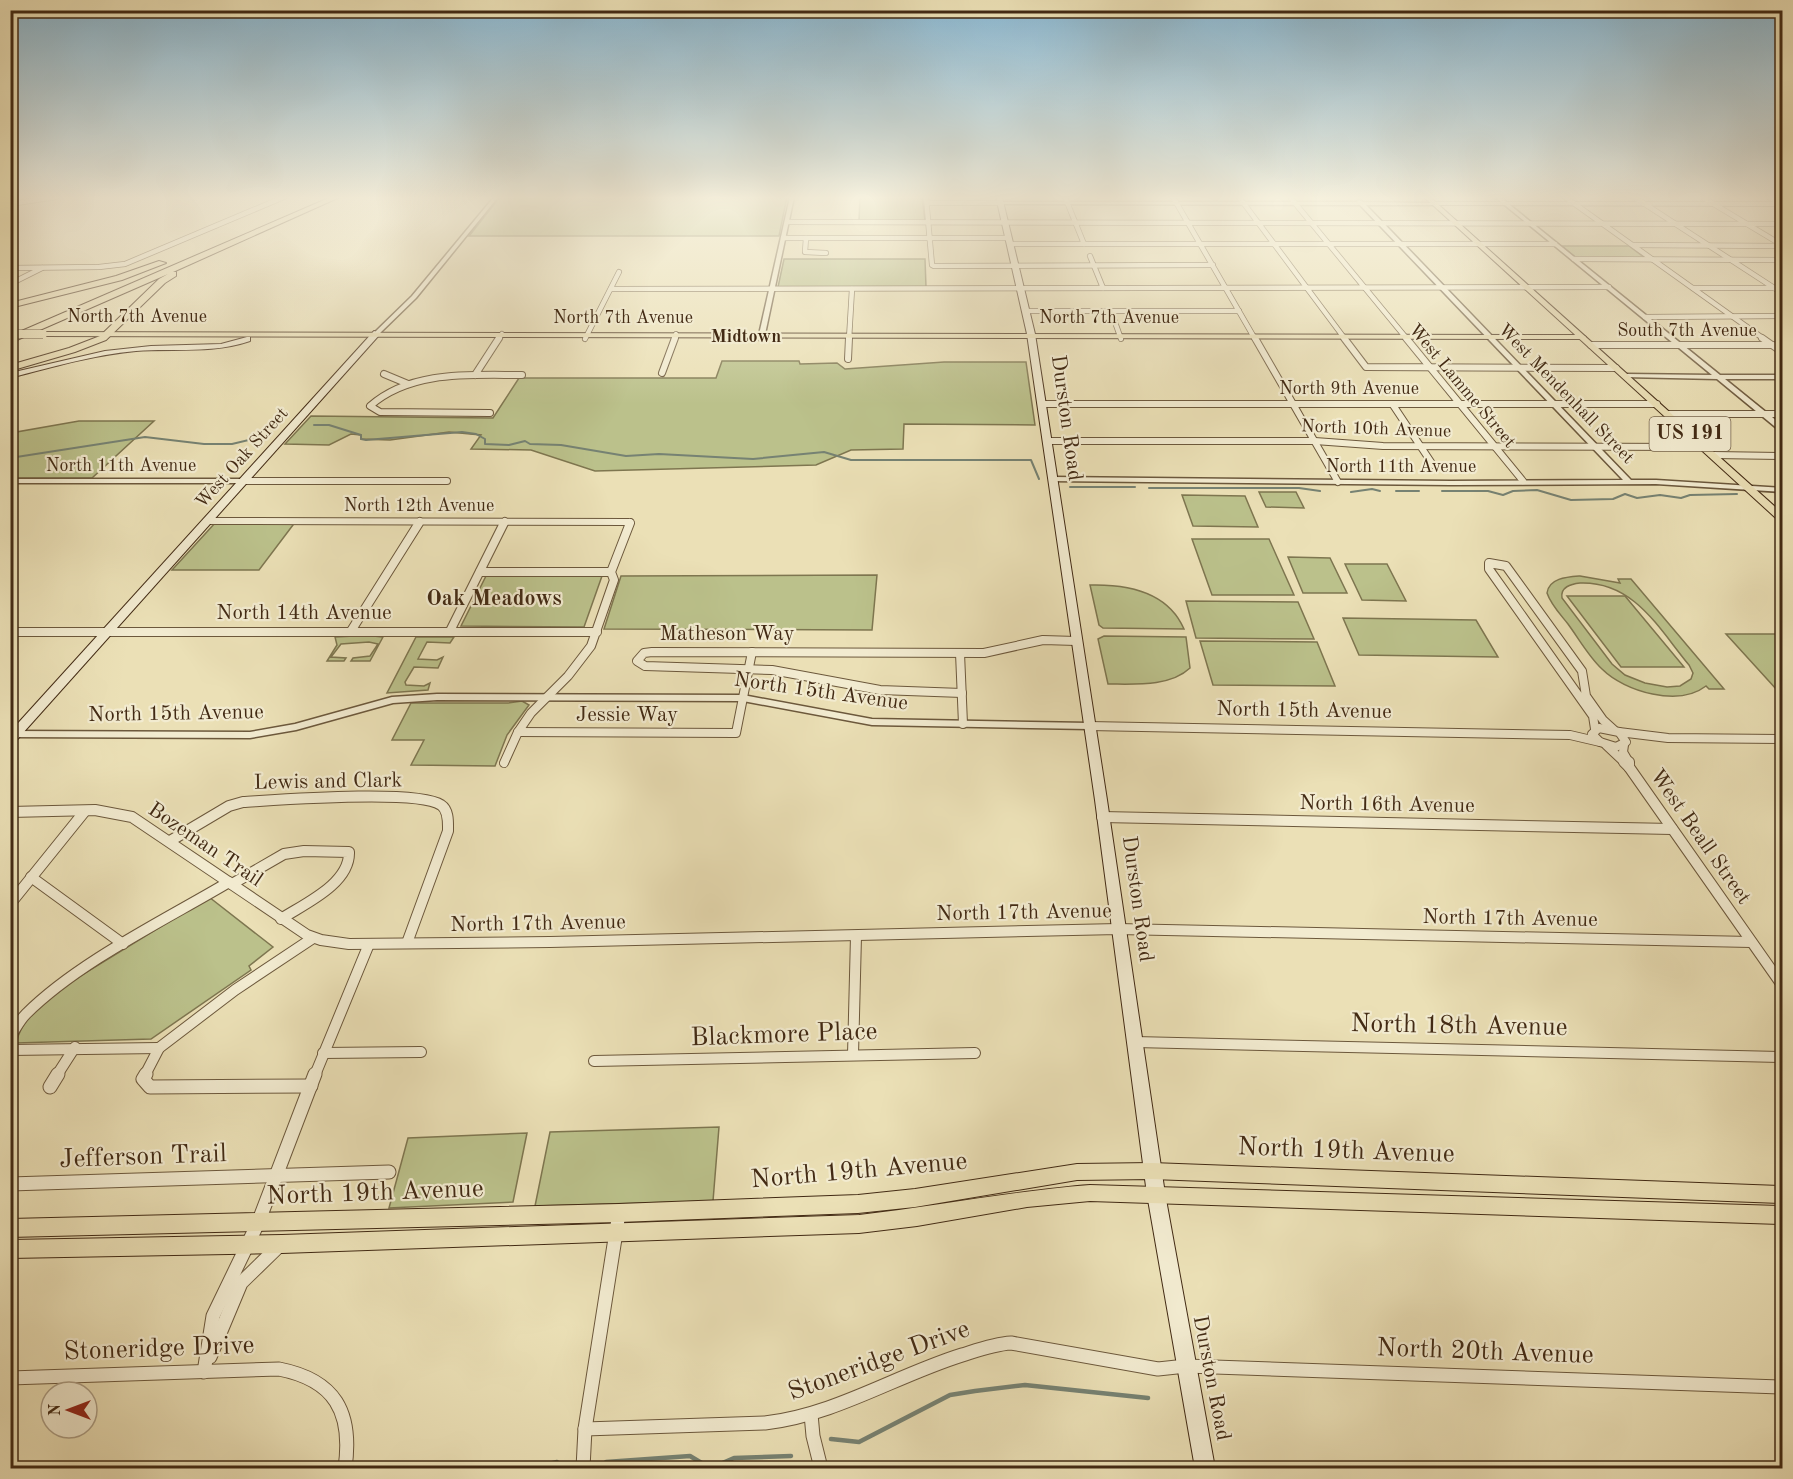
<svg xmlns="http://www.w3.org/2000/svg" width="1793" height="1479" font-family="'Old Standard TT',serif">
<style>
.green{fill:#bbc18b;stroke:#7e7650;stroke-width:1.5;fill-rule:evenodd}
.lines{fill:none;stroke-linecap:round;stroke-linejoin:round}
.stream-far1{stroke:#768273;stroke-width:2}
.stream{stroke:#768273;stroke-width:4.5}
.minor-far4-casing{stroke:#6c583c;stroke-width:6}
.minor-far3-casing{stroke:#6c583c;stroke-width:8}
.minor-far2-casing{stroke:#6c583c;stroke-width:10}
.minor-far1-casing{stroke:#6c583c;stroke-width:12}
.minor-casing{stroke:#6c583c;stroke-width:15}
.tertiary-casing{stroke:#6c583c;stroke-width:3}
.secondary-casing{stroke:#422a14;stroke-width:2}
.primary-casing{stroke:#422a14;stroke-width:2}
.trunk-casing{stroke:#422a14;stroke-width:2}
.motorway-casing{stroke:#422a14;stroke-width:2}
.minor-far4{stroke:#f2ebd0;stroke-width:4.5}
.minor-far3{stroke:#f2ebd0;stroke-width:6}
.minor-far2{stroke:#f2ebd0;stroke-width:8}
.minor-far1{stroke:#f2ebd0;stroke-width:10}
.minor{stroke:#f2ebd0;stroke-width:13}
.tertiary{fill:#f2ebd0;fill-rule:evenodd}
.secondary{fill:#f2ebd0;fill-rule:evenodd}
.primary{fill:#ebe0b6;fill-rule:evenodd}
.trunk{fill:#ebe0b6;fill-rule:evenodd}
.motorway{fill:#ebe0b6;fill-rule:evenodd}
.primary-bridge-casing{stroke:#422a14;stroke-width:9;stroke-linecap:butt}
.primary-bridge{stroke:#ebe0b6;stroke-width:8}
.labels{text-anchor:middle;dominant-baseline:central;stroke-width:4.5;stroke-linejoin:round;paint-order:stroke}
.far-street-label{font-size:18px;fill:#422a14;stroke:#f2ebd0}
.far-neighbourhood-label{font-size:18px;font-weight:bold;fill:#422a14;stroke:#f2ebd0}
.shield{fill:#f2ebd0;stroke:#77644c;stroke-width:1.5}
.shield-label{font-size:20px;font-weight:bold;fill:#422a14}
.street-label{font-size:21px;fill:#422a14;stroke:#f2ebd0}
.neighbourhood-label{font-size:22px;font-weight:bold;fill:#422a14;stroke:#f2ebd0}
.near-street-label{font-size:26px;fill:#422a14;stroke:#f2ebd0}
</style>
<rect width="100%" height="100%" fill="#ebe0b6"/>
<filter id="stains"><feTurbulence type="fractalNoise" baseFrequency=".00333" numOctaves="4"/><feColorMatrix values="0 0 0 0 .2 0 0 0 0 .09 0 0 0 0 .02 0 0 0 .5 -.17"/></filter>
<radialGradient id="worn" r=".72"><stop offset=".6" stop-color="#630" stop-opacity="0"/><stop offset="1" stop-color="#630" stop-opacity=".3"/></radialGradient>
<g class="green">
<polygon points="500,197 787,197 779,236 469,236"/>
<polygon points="860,197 922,197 925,221 859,221"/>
<polygon points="1562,246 1629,246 1645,258 1575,257"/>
<polygon points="784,259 925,259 926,287 778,287"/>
<polygon points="722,361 799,361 800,364 837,363 845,369 944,362 1026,362 1035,425 904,424 903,449 851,450 816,465 595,471 531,450 471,449 481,435 449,432 390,440 361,439 361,435 351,434 329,445 285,444 311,416 493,418 519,378 716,378"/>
<polygon points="79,421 154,421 92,478 11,478 11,433"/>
<polygon points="1259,492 1296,492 1304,508 1266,507"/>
<polygon points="1182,495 1245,496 1258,527 1193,526"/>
<polygon points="296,521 259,570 172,570 216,522"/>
<polygon points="1192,539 1269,539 1294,595 1212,595"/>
<polygon points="1288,557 1330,558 1347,593 1303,593"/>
<polygon points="1345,564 1387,564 1406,601 1362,600"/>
<polygon points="877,575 872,630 604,629 621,576"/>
<polygon points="486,576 602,576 584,627 461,626"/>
<path d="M 1580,576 L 1620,583 L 1618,579 L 1631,579 L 1724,689 L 1709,689 L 1706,686 C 1679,707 1625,692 1602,669 C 1589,657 1579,639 1568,624 C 1561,615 1551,605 1547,593 C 1549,578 1567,577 1580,576 ZM 1580,583 C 1634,581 1659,629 1689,665 L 1693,673 L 1691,679 L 1680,686 L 1667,687 L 1645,683 L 1625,675 L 1612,664 L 1562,598 C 1560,587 1571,584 1580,583 Z"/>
<path d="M 1090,585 C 1128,584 1168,592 1184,629 L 1103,628 L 1099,625 Z"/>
<polygon points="1567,596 1625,596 1684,667 1621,667"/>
<polygon points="1186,601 1298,602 1314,639 1196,638"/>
<polygon points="1343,618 1476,620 1498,657 1359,655"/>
<polygon points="1726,634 1782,634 1782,690 1777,690"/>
<polygon points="308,635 452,635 373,636 383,637 370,661 351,661 353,658 370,656 378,644 369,642 341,644 331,657 346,658 344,661 327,661 337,645 335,637 354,636 306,636"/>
<path d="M 1104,636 L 1186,637 L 1190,668 C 1170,687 1134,684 1108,684 L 1098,639 Z"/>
<polygon points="416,637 454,637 450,643 427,642 418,659 437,660 443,657 438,668 414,667 405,682 406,685 424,686 430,683 428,690 387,693"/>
<polygon points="1200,641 1317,642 1335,686 1213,685"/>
<polygon points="522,701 529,705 507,735 495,766 411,765 424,740 392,740 411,703 508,703"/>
<path d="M 209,897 L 273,947 L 249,966 L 251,970 L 151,1039 L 16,1043 C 22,1020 36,1007 54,992 Z"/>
<polygon points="719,1127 713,1201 535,1206 550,1132"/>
<polygon points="527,1133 513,1202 389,1208 408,1138"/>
</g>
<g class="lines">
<g class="stream-far1">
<polyline points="314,425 329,425 361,435 361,439 366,440 462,432 476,434 485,439 485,444 509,445 525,441 530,444 561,445 626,456 659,454 753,459 824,452 851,460 1031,460 1039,479"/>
<polyline points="10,458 145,437 204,444 232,444 257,438"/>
<polyline points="1070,487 1135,487"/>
<polyline points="1149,488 1299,488 1320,491"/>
<polyline points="1396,491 1419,491"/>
<polyline points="1442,491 1488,491 1503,495 1513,491 1537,490 1571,500 1613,499 1625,494 1637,498 1660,495 1681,498 1690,495 1737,494"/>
<polyline points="1351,492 1372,489 1380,491"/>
</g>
<g class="stream">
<polyline points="831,1439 859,1442 950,1395 975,1391 1025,1385 1148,1398"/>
<polyline points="606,1462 690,1456 710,1468"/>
<polyline points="395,1468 458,1468"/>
<polyline points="532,1468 557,1462"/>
<polyline points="711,1468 734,1458 791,1456"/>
</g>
<defs>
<g id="minor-far4">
<polyline points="926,197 932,265 934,266 1213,265"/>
<polyline points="1065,197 1084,244"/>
<polyline points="1173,197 1255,339"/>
<polyline points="1239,197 1345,339"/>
<polyline points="1290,197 1407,339"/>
<polyline points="1565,197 1764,339"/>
<polyline points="1634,197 1782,293"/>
<polyline points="1702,197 1782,245"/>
<polyline points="1769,197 1782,204"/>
<polyline points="927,203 1000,203"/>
<polyline points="10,204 56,197"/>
<polyline points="787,222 1782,224"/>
<polyline points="783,238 1008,238"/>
<polyline points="806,238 805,252 826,253"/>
<polyline points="1010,244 1555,244"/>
<polyline points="1633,245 1782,246"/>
<polyline points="1090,256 1103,288"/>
<polyline points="1574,259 1782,260"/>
<polyline points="10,268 99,267 125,264 284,197"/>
<polyline points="10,284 42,268"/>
<polyline points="1693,288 1776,288"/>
<polyline points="611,289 1609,287"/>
<polyline points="1026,311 1239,311"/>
<polyline points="1111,311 1121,339"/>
<polyline points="1645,317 1782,316"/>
<polyline points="498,339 502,334"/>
<polyline points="585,339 619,272"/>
<polyline points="674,339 676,334"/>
<polyline points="849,339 852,289"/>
</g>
<g id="minor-far3">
<polyline points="1255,338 1338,482"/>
<polyline points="1344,338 1366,367 1616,368"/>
<polyline points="1406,338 1523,481"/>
<polyline points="1762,338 1782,352"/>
<polyline points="1591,345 1773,345"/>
<polyline points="848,359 849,338"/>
<polyline points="662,373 675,338"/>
<polyline points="384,374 408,384"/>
<polyline points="475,375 499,338"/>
<polyline points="1042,404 1657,404"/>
<polyline points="1393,405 1433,465"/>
<path d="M 490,413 L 380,412 L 370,406 C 411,370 470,375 522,375"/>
<polyline points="1668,414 1782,414"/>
<polyline points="1047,441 1315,441 1383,446 1704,447"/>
<polyline points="1714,455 1782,456"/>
<polyline points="244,481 447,481"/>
<polyline points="208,521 630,522 629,524"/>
<polyline points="418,524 420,521"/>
<polyline points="503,524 505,521"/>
</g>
<g id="minor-far2">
<polyline points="480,572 611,572"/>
<polyline points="351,631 419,523"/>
<polyline points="450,631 504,523"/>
<polyline points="10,632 597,632"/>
<polyline points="960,653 963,724"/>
<polyline points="962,693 880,690 772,670 645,666 637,661 644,653 652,652 984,653 1043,640 1076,641"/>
<polyline points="1089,726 1570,735 1600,742"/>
<polygon points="1599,728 1619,732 1626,742 1616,747 1600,742 1592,734"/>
<polyline points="1595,729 1593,716 1489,569 1489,563 1506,566 1582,671 1586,696 1603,720 1614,730"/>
<polyline points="518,732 736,733 752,652"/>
<polyline points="1619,732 1668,738 1782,739"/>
<polyline points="1606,745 1626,764"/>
<polyline points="1624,745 1623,752 1630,764"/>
<polyline points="504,763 518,732 531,713 568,676 591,646 614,580 611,572 630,523"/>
</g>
<g id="minor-far1">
<polyline points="1624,762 1629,767"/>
<polyline points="1629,762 1629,767 1782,985"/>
<polyline points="10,812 95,810 132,817 307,935 321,940 349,944 550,942 1118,929 1751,942"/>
<polyline points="1102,817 1672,829"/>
<path d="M 170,841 L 229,806 L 243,802 C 277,800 418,789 441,805 C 449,810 448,823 448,831 L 407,943"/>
<polyline points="31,877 123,944"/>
<path d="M 232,884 L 284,854 L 304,851 L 349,852 C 350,884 304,904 281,919"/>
<polyline points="10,904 85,811"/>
<path d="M 10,1037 C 15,1030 19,1021 26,1014 C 78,962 165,920 229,882"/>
<polyline points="1135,1042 1782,1057"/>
<polyline points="10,1050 159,1048"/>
<polyline points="323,1053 421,1052"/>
<polyline points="853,1055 856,936"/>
<polyline points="594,1061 975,1053"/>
<polyline points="57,1075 75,1047"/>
<polyline points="145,1075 159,1048 235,990 313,938"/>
<polyline points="315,1075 369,944"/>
</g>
<g id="minor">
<polyline points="146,1074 143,1079 150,1087 311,1086"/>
<polyline points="50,1087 58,1074"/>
<polyline points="10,1184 389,1172"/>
<polyline points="210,1357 241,1283 279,1246"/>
<polyline points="204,1372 213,1316 258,1223 315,1074"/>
<path d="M 10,1378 L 279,1369 C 335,1380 353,1412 345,1468"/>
<polyline points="811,1414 813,1436 821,1468"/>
<path d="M 585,1429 L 765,1423 C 835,1415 895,1376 962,1355 C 978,1350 994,1344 1011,1343 L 1158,1369 L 1186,1366 L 1782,1387"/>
<polyline points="583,1468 585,1429 619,1213"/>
</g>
<g id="tertiary">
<polygon points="494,197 498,197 416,298 379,334 375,334 375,332 412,296"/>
<polygon points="790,197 794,197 764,339 761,341 758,339"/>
<polygon points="1495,197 1500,197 1720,375 1782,375 1782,379 1725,379 1782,425 1782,430 1779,430 1717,379 1624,377 1624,375 1626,374 1712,375"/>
<polygon points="1359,200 1363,202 1436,203 1434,205 1366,205 1631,480 1656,480 1782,488 1782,492 1656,484 1451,485 1050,481 1050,477 1053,477 1451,481 1623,480 1360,205 1000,204 998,203 1000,202 1358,202 1357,201"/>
<polygon points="10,479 244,479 248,481 244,483 10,483"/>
<polygon points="437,694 743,695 872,719 1089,723 1094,726 1089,729 872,725 743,701 437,700 393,703 296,730 250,738 10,737 10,731 250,732 295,724 392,697"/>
</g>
<g id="secondary">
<polygon points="996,197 1002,197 1035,334 1107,800 1165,1194 1215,1468 1195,1468 1147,1194 1095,800 1027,334"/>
<polygon points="1434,202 1782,202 1782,206 1432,205"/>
<polygon points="374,331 381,333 14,743 10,743 10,732"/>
<path d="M 247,337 L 250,337 L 250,341 C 212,354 175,348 136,351 C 93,355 52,367 10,378 L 10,373 L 105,351 L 151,346 L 221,344 Z"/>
</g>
<g id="primary">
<polygon points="40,332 1582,335 1586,337 1582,339 43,336 39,334"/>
<polygon points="1152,1163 1782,1186 1782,1203 1152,1179 1077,1180 915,1207 858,1213 619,1222 10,1237 10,1219 619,1204 858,1195 915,1189 1077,1164"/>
<path d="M 1090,1185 L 1782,1206 L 1782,1224 L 1090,1201 L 1027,1207 L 917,1226 L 859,1233 L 282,1253 L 10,1258 L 10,1240 L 282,1235 L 859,1215 C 936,1206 1012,1191 1090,1185 Z"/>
</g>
<polygon id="trunk" points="1424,197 1430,197 1782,513 1782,521 1778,520"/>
<g id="motorway">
<polygon points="331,197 340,197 173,272 176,272 176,276 165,283 106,340 75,352 10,371 10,365 69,348 100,336 159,279 168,274 10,343 10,336"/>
<polygon points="159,261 166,263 122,280 10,308 10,303 116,276"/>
</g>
</defs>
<use href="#minor-far4" class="minor-far4-casing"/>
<use href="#minor-far3" class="minor-far3-casing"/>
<use href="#minor-far2" class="minor-far2-casing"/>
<use href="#minor-far1" class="minor-far1-casing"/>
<use href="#minor" class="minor-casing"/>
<use href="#tertiary" class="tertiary-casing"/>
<use href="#secondary" class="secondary-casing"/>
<use href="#primary" class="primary-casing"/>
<use href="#trunk" class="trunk-casing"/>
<use href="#motorway" class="motorway-casing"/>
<use href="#minor-far4" class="minor-far4"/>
<use href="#minor-far3" class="minor-far3"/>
<use href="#minor-far2" class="minor-far2"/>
<use href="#minor-far1" class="minor-far1"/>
<use href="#minor" class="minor"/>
<use href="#tertiary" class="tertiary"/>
<use href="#secondary" class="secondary"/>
<use href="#primary" class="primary"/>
<use href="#trunk" class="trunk"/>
<use href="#motorway" class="motorway"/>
<defs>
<polyline id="primary-bridge" points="10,334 43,334"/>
</defs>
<use href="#primary-bridge" class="primary-bridge-casing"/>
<use href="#primary-bridge" class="primary-bridge"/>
</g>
<linearGradient id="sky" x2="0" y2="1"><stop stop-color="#88b7d2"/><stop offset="0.49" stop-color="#f6f1de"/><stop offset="1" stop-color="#f6f1de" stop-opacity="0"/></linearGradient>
<rect width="1793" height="404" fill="url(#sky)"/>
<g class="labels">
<g class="far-street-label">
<text x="137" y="317">North 7th Avenue</text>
<text x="623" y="318">North 7th Avenue</text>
<text x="1109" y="318">North 7th Avenue</text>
<text x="1687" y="331">South 7th Avenue</text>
<text transform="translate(1462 386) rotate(50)">West Lamme Street</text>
<text x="1349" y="389">North 9th Avenue</text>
<text transform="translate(1566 394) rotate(46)">West Mendenhall Street</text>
<text transform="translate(1376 429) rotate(2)">North 10th Avenue</text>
<text transform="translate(242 458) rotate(-48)">West Oak Street</text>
<text x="121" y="466">North 11th Avenue</text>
<text x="1401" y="467">North 11th Avenue</text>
<text x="419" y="506">North 12th Avenue</text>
</g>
<g class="far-neighbourhood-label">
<text x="746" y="337">Midtown</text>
</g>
<rect class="shield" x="1649.5" y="417" width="81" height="34" rx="4.5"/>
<g class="shield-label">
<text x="1690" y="434">US 191</text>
</g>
<g class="street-label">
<text transform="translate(1066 418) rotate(82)">Durston Road</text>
<text x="304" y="613">North 14th Avenue</text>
<text x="727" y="634">Matheson Way</text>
<text transform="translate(821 692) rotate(8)">North 15th Avenue</text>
<text transform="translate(1304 711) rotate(1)">North 15th Avenue</text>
<text transform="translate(176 714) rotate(-1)">North 15th Avenue</text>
<text x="627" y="715">Jessie Way</text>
<text transform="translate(328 782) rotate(-1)">Lewis and Clark</text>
<text transform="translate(1387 805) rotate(1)">North 16th Avenue</text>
<text transform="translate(1700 837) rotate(55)">West Beall Street</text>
<text transform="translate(205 845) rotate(34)">Bozeman Trail</text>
<text transform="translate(1137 899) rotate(82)">Durston Road</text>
<text transform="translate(1024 913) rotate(-1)">North 17th Avenue</text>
<text transform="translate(1510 919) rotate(1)">North 17th Avenue</text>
<text transform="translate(538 924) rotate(-1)">North 17th Avenue</text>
<text transform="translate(1211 1378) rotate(79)">Durston Road</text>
</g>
<g class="neighbourhood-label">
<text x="494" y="599">Oak Meadows</text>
</g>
<g class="near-street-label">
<text transform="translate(1459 1026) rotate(1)">North 18th Avenue</text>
<text transform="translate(784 1035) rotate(-2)">Blackmore Place</text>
<text transform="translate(1346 1151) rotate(2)">North 19th Avenue</text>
<text transform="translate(143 1157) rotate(-2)">Jefferson Trail</text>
<text transform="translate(859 1171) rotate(-5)">North 19th Avenue</text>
<text transform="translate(375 1193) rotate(-2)">North 19th Avenue</text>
<text transform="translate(159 1349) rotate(-2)">Stoneridge Drive</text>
<text transform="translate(1485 1352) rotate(2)">North 20th Avenue</text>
<text transform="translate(879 1361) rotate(-20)">Stoneridge Drive</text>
</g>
</g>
<rect width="1793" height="1479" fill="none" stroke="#ebe0b6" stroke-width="36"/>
<rect x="12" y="12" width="1769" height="1455" fill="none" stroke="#422a14" stroke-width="3"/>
<rect x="18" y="18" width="1757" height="1443" fill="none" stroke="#422a14" stroke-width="1.5"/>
<g transform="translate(69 1410) rotate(270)"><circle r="28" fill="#f2ebd0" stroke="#ac9e85" stroke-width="1.5"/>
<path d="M0-4.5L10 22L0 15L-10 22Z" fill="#8f2418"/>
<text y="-9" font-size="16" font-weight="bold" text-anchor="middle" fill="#422a14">N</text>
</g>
<rect width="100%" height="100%" filter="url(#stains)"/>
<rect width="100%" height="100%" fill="url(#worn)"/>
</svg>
